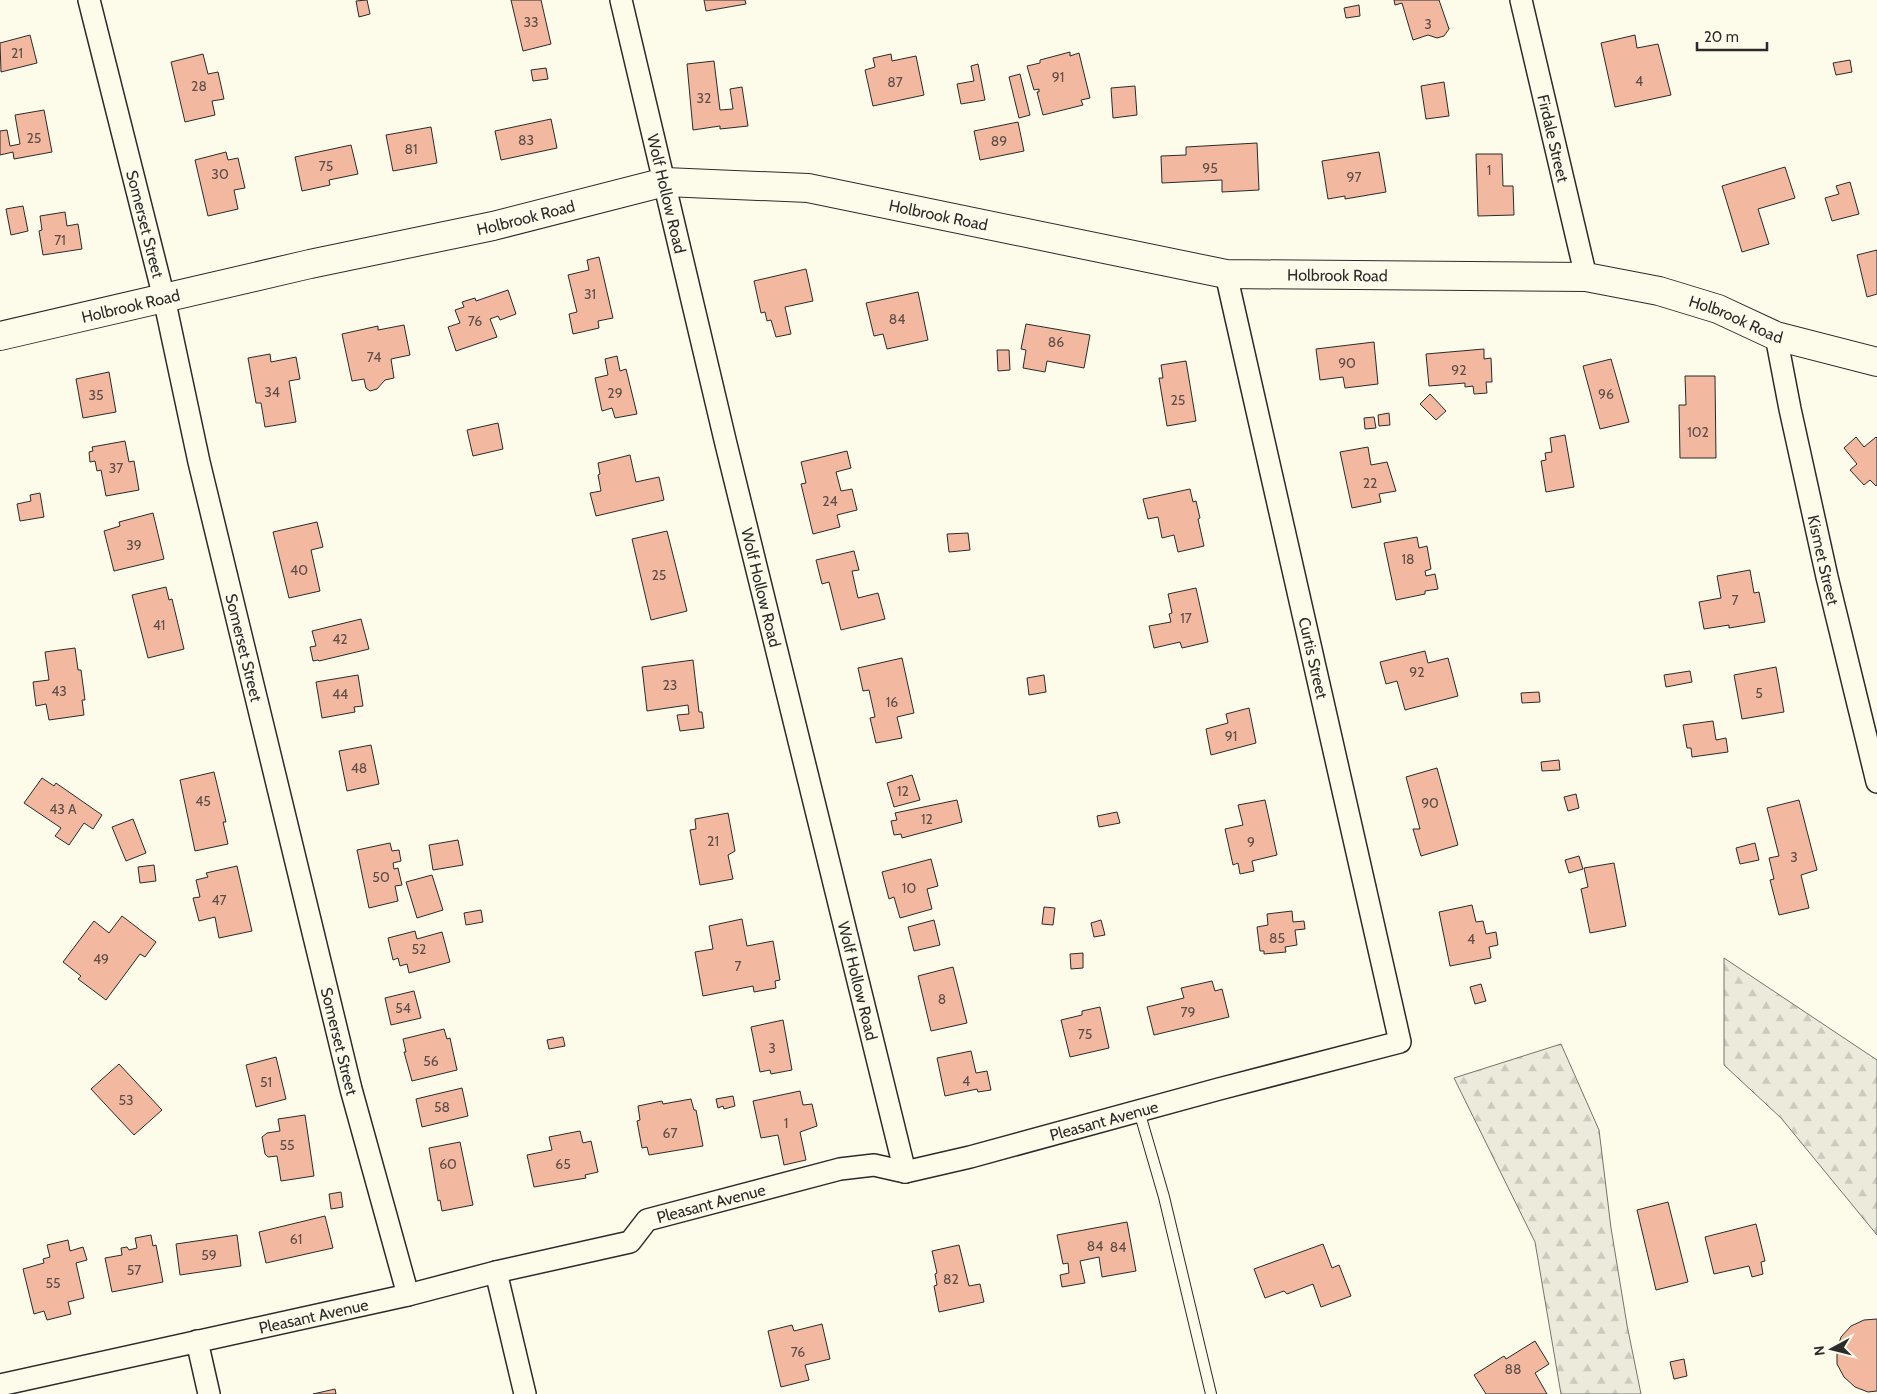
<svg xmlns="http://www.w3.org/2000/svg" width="1877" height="1394" font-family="Cabin,sans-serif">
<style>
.forest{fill:url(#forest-firs);stroke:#74746e}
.building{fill:#f2b8a0;stroke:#2b2b2b}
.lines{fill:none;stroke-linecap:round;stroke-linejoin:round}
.lane-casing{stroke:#2b2b2b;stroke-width:12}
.street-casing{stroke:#2b2b2b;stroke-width:24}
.secondary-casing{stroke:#2b2b2b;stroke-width:30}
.lane{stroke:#fdfbea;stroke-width:10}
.street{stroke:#fdfbea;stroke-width:21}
.secondary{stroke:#fdfbea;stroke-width:28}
.labels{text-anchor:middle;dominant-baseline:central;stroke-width:4;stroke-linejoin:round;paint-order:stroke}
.number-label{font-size:14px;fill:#5d4e48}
.street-label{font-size:16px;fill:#2b2b2b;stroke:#fdfbea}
</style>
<defs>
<pattern id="forest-firs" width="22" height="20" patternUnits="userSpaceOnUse" patternTransform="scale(1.25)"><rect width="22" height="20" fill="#ecebdb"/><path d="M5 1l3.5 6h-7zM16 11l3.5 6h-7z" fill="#cbcabc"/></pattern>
</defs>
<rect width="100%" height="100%" fill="#fdfbea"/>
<g class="forest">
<polygon points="1724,958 1877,1060 1877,1235 1781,1118 1724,1065"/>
<polygon points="1561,1044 1599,1130 1611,1228 1627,1325 1641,1394 1561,1394 1535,1242 1454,1078"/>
</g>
<g class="building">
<polygon points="367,0 370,14 359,17 356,1"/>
<polygon points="511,0 541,0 551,44 523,51"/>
<polygon points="704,0 745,0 746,4 706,11"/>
<polygon points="1394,0 1439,0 1449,29 1444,36 1437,38 1428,35 1413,40 1402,3 1395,5"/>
<polygon points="1359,5 1360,16 1346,18 1344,8"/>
<polygon points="30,35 37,63 1,72 0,43"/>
<polygon points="1635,35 1637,48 1658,44 1671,95 1615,107 1601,43"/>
<polygon points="1070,52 1070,56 1079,53 1090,98 1081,100 1083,105 1043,115 1037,92 1039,92 1039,89 1034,90 1027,66 1040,63 1040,60"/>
<polygon points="203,54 208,74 218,72 224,99 212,101 215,115 185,122 171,62"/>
<polygon points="891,54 892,61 916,56 924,95 873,106 865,70 875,67 873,58"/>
<polygon points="1850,60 1852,72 1836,75 1833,63"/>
<polygon points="714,61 720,110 733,109 730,89 742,87 748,126 720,129 720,126 693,130 687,64"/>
<polygon points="978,64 985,100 961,104 957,84 974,81 971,66"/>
<polygon points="546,68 548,79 533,81 531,70"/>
<polygon points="1020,74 1030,115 1019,118 1009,77"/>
<polygon points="1444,82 1449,116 1426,119 1421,86"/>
<polygon points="1135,86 1137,115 1113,118 1111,88"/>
<polygon points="44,110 52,152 14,159 13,152 0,155 0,131 7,130 10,146 20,144 15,115"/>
<polygon points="551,119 557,148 501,160 495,131"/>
<polygon points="1018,122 1024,151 980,160 974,131"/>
<polygon points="431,127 437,163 393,171 386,135"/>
<polygon points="1257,143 1259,190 1222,192 1222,180 1162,183 1161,156 1186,155 1186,147"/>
<polygon points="351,145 358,174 329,180 330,185 302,191 295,157"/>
<polygon points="226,152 228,160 238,158 245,188 234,190 238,209 208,216 195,160"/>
<polygon points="1379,152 1386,192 1345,199 1345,196 1328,199 1322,161"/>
<polygon points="1476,154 1502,154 1503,186 1513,186 1514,215 1478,216"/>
<polygon points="1785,167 1795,198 1758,209 1769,244 1742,252 1722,186"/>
<polygon points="1850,182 1859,214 1832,221 1825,198 1839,194 1836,186"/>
<polygon points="23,206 28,231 11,235 6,209"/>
<polygon points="65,212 67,226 78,224 82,249 43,255 39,231 42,230 40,216"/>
<polygon points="1877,250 1877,294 1867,297 1857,255"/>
<polygon points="599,257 613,318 598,321 599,328 573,334 569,314 577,312 568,275 589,270 587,260"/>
<polygon points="806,269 813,301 785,307 791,334 776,337 771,320 767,321 765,312 761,313 754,281"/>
<polygon points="508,290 516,314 500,320 498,316 490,319 497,337 456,351 448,327 460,323 455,310 464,307 462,302 475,298 476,301"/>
<polygon points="918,292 928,340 887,349 883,334 874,336 866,303"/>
<polygon points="1026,324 1090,335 1084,368 1047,361 1045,372 1023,368 1026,350 1021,349"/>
<polygon points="404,325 410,355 391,359 394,378 385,380 377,389 370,391 366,388 364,379 352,381 342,334 378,326 378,330"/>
<polygon points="1374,342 1378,384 1345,388 1343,377 1320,380 1316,349"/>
<polygon points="1484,349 1484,359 1491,358 1492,382 1486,382 1487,393 1474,394 1473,386 1465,387 1465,383 1429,386 1426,354"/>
<polygon points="997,350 1009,350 1010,370 998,371"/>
<polygon points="270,354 271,362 296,357 300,379 289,381 296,422 265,427 261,403 256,403 248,358"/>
<polygon points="617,356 620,371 626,369 637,414 615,418 612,408 602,411 595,378 608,375 605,359"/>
<polygon points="1611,359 1629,422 1600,429 1583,366"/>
<polygon points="1186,361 1196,421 1167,426 1159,378 1163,378 1161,365"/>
<polygon points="109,372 116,412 83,418 76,379"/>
<polygon points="1685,376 1715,376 1716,458 1680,458 1679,405 1686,405"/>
<polygon points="1430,394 1446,411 1436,420 1420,404"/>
<polygon points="1389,413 1390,425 1379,426 1378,415"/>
<polygon points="1374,417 1376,428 1365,429 1364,418"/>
<polygon points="498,423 503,449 473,456 467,430"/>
<polygon points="1565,435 1574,487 1546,492 1541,461 1546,460 1545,453 1552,452 1550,438"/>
<polygon points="1856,437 1864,447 1876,437 1877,438 1877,485 1876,486 1870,480 1864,485 1850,470 1857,464 1844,448"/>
<polygon points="125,441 129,462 134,461 139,490 106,496 101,470 97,471 95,461 90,462 89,452 93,451 92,447"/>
<polygon points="1368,447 1371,465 1387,462 1396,491 1379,494 1381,502 1352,508 1340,452"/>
<polygon points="847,451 851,468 836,472 841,491 852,489 857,510 837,515 840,527 813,534 801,484 806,483 801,462"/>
<polygon points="630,455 636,482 659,477 664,500 596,516 590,493 601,491 598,475 600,474 598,463"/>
<polygon points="1190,489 1193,502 1196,501 1200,518 1198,519 1204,546 1178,552 1174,535 1162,538 1158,517 1148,519 1143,499"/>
<polygon points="40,493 44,517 20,521 17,504 31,501 30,495"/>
<polygon points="153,513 164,559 114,571 104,531 120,526 119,522"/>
<polygon points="317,522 323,547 311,550 320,591 289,598 273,532"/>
<polygon points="667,531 687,611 651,620 632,539"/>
<polygon points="968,533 970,550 949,552 947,534"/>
<polygon points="1417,537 1419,548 1427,546 1431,569 1425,571 1426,576 1435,574 1438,589 1425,591 1425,594 1396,600 1384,543"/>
<polygon points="854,551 859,570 852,571 858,598 878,593 885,619 841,630 829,582 822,584 816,560"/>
<polygon points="1750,570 1754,593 1759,592 1765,622 1729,628 1729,625 1704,629 1699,602 1721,598 1717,576"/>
<polygon points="166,587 169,600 172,599 184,649 148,658 132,595"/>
<polygon points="1196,588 1208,642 1182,648 1180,642 1154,648 1149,626 1171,622 1169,614 1172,613 1168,594"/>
<polygon points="361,619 369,649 319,661 318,660 313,661 310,647 316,646 312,631"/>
<polygon points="75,648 78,670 81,670 85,700 82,700 84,715 49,720 46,704 36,706 33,682 49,680 45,652"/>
<polygon points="1425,651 1428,663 1448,658 1458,696 1405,710 1397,681 1386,684 1380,662"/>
<polygon points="902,658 914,713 897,717 902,738 876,743 870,718 875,717 869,690 863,691 858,668"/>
<polygon points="693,660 699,712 702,712 704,728 680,731 677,715 689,714 688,705 647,711 642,667"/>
<polygon points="1776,667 1784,712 1742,719 1734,675"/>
<polygon points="1690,671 1692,682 1666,687 1664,675"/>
<polygon points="358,675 363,706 354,707 355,712 322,718 316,682"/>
<polygon points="1044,675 1046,692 1029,695 1027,678"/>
<polygon points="1539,692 1540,702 1522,703 1521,693"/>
<polygon points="1249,708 1256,743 1211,755 1206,729 1228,723 1226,714"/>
<polygon points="1713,721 1716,740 1726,738 1728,752 1692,757 1691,748 1687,748 1683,725"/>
<polygon points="371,745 379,784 347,791 339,751"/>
<polygon points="1559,760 1560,770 1542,771 1541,762"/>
<polygon points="1437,768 1458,845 1421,856 1413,829 1420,829 1406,777"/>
<polygon points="214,772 226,822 223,822 228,844 195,851 180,780"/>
<polygon points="912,775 920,800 894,807 887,783"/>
<polygon points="42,778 54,786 56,783 102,815 93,829 84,823 69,845 55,836 61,828 24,803"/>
<polygon points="1576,794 1579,808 1568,811 1564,797"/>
<polygon points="957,800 962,822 902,838 901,834 894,835 891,821 897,820 895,813"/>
<polygon points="1265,800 1277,855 1252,861 1254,871 1240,874 1238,863 1233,865 1225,829 1243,825 1238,805"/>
<polygon points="1799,800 1817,870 1801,875 1809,908 1779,915 1770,880 1774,879 1769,858 1779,856 1767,808"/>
<polygon points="1117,812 1120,823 1099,827 1097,816"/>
<polygon points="728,813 735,851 728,855 733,879 700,885 690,830 696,829 695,819"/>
<polygon points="133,819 146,853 126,861 112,827"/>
<polygon points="458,840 463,865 433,870 429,845"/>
<polygon points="390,843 392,851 399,850 401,861 393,863 394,869 398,868 402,885 395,886 398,901 369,908 357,850"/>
<polygon points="1755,843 1759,860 1740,864 1736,848"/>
<polygon points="1579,856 1583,869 1569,873 1565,860"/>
<polygon points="931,859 938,886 927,889 932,909 900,918 894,897 889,899 882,872"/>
<polygon points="1614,863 1626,926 1590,933 1581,889 1588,887 1584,868"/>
<polygon points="154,865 156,881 140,883 138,867"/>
<polygon points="237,866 252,931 219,938 215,917 199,921 193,898 200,897 196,880 208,877 206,873"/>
<polygon points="432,875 443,910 417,918 406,882"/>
<polygon points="1472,905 1476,922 1483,921 1486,934 1496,932 1498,945 1489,947 1491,958 1450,966 1439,912"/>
<polygon points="1044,907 1055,908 1053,925 1042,924"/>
<polygon points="481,910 483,922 466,925 464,913"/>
<polygon points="1292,911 1293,922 1304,921 1305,929 1295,930 1297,945 1285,947 1286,952 1264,954 1264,951 1260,951 1257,927 1268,925 1267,914"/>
<polygon points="122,916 156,942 145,957 140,954 106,1000 78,979 81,976 63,962 94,921 109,933"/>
<polygon points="742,919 747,946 773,941 780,980 775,981 776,988 754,992 753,986 703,996 695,952 713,949 709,926"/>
<polygon points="934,920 940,945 914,951 908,927"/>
<polygon points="1101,920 1105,935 1094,937 1091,923"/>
<polygon points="415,931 417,939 442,932 450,962 409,973 407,964 400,966 398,958 393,960 388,938"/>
<polygon points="1083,953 1083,968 1071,969 1070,954"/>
<polygon points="953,967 967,1023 931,1031 918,976"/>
<polygon points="1212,981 1215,991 1222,989 1229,1017 1154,1035 1147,1007 1184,998 1181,988"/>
<polygon points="1481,984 1486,1001 1475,1004 1470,987"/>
<polygon points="414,991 421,1018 391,1025 385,998"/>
<polygon points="1100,1007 1109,1048 1070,1057 1061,1020 1082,1015 1082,1011"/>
<polygon points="783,1020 792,1070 771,1074 770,1070 760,1072 751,1027"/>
<polygon points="444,1029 447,1039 450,1038 457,1070 412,1081 404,1052 406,1052 403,1039"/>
<polygon points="563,1037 565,1046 549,1049 547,1040"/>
<polygon points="971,1051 976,1073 987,1071 991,1090 978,1092 977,1089 945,1096 937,1058"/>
<polygon points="276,1057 286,1099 256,1107 246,1065"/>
<polygon points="119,1064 162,1110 134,1135 91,1089"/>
<polygon points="462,1088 468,1116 422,1127 416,1099"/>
<polygon points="800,1091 803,1105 812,1104 817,1126 800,1132 806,1160 784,1165 778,1135 761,1138 753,1101"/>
<polygon points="733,1096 735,1106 724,1109 723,1106 718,1108 716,1099"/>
<polygon points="691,1099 694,1110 696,1110 703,1146 649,1155 647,1147 642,1148 637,1121 640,1120 638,1106 662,1101 663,1104"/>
<polygon points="305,1115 314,1176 281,1181 277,1156 268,1157 265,1154 262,1137 267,1133 280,1131 278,1119"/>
<polygon points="580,1131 583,1143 591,1141 598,1172 585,1175 586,1178 534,1187 527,1155 552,1150 549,1137"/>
<polygon points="460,1142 473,1205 442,1211 440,1200 438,1201 429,1148"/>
<polygon points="341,1192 343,1207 331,1209 329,1194"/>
<polygon points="1668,1202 1688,1282 1656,1290 1637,1210"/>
<polygon points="325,1216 333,1248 266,1263 259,1232"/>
<polygon points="1127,1222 1136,1271 1102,1277 1099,1257 1080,1261 1085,1283 1062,1287 1060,1275 1069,1273 1068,1263 1063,1264 1057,1235"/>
<polygon points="1756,1224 1765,1261 1761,1262 1763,1274 1752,1277 1749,1266 1714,1274 1705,1237"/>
<polygon points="151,1235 153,1246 156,1245 163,1282 112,1292 105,1258 122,1255 121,1248 127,1247 129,1250 137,1248 135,1238"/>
<polygon points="237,1235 241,1266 180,1275 176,1244"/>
<polygon points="68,1240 70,1251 83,1247 87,1260 76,1263 84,1298 68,1302 71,1314 47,1320 44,1311 34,1314 23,1269 44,1263 43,1259 50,1257 47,1245"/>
<polygon points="1323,1244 1332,1268 1339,1265 1351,1296 1321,1307 1313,1284 1287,1294 1284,1291 1265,1298 1254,1269"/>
<polygon points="959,1245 969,1286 980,1284 984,1302 939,1312 934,1286 937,1285 935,1274 937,1273 932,1251"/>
<polygon points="1877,1319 1877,1391 1868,1392 1855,1387 1844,1377 1837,1364 1837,1350 1841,1337 1851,1326 1864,1320"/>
<polygon points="822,1324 830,1359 805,1365 809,1380 781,1387 768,1331 792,1325 794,1331"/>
<polygon points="1535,1341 1549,1364 1535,1373 1547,1394 1486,1394 1474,1375 1504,1356 1506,1359"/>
<polygon points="1684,1359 1687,1376 1674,1379 1670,1362"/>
<polygon points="335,1389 336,1394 313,1394"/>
</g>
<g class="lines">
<defs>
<polyline id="lane" points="1139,1111 1164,1197 1211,1394"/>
<g id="street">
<path id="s1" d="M 89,0 L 164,298 L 199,462 L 351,1089 L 408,1295"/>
<path id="s2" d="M 621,0 L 726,444 L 905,1172"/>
<path id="s3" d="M 1521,0 L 1586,277"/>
<path id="s4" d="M 1776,336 L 1790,409 L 1827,577 L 1877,782"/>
<polyline points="496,1272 525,1394"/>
<polyline points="197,1341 209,1394"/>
<path id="s5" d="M 0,1385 L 408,1295 L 496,1272 L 630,1242 L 647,1220 L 840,1169 L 874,1165 L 905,1172 L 970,1157 L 1219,1089 L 1400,1042 L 1226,274"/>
</g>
<g id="secondary">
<path id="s6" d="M 0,336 L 310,264 L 493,226 L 665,182 L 808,188 L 1226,274 L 1586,277 L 1659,291 L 1718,309 L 1776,336 L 1877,362"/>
</g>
</defs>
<use href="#lane" class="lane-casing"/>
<use href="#street" class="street-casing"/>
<use href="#secondary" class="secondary-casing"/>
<use href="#lane" class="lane"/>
<use href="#street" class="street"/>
<use href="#secondary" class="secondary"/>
</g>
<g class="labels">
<g class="number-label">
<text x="531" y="22">33</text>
<text x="1428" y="24">3</text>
<text x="17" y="53">21</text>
<text x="1058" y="77">91</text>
<text x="1639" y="81">4</text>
<text x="895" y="82">87</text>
<text x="199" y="86">28</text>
<text x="704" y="98">32</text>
<text x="34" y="138">25</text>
<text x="526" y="140">83</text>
<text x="999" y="141">89</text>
<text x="411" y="149">81</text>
<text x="326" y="166">75</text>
<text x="1210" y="168">95</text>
<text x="1489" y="170">1</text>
<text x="220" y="174">30</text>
<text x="1354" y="177">97</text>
<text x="60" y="240">71</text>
<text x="590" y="294">31</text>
<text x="897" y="319">84</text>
<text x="475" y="321">76</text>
<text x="1056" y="342">86</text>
<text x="374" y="357">74</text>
<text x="1347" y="363">90</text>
<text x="1459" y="370">92</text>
<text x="272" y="392">34</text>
<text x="615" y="393">29</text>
<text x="1606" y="394">96</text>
<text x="96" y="395">35</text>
<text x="1178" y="400">25</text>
<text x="1698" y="432">102</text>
<text x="116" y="468">37</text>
<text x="1370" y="483">22</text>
<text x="830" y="501">24</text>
<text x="134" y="545">39</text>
<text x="1408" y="559">18</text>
<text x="299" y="570">40</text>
<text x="659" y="575">25</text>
<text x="1735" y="600">7</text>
<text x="1186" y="618">17</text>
<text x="159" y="625">41</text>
<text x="340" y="639">42</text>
<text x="1417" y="672">92</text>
<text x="670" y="685">23</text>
<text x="59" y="691">43</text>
<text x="1759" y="693">5</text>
<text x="340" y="694">44</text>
<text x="892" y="702">16</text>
<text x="1231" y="736">91</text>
<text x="359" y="768">48</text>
<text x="903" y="791">12</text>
<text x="203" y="801">45</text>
<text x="1430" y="803">90</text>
<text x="63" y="809">43 A</text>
<text x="927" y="819">12</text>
<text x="713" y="841">21</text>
<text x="1251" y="842">9</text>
<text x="1794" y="857">3</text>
<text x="381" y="877">50</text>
<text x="909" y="888">10</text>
<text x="219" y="900">47</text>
<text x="1277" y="938">85</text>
<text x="1471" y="939">4</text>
<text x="419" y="949">52</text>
<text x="101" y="959">49</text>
<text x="738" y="966">7</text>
<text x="942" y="999">8</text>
<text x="403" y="1008">54</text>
<text x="1188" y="1012">79</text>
<text x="1085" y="1034">75</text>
<text x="772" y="1048">3</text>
<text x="431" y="1061">56</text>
<text x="966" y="1081">4</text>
<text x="266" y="1082">51</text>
<text x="126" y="1100">53</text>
<text x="442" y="1107">58</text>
<text x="786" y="1123">1</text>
<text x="670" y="1133">67</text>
<text x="287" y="1145">55</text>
<text x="448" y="1164">60</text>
<text x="563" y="1164">65</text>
<text x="296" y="1239">61</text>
<text x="1095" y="1246">84</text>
<text x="1118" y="1247">84</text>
<text x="209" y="1255">59</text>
<text x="134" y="1270">57</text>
<text x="951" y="1279">82</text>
<text x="53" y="1283">55</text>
<text x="798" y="1352">76</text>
<text x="1513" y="1369">88</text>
</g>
<g class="street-label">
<text stroke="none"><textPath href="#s3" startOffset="142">Firdale Street</textPath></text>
<text stroke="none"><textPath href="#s2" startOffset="199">Wolf Hollow Road</textPath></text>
<text stroke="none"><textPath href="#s6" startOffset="959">Holbrook Road</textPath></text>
<text stroke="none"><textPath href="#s6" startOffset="539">Holbrook Road</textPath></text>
<text stroke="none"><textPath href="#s1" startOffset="231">Somerset Street</textPath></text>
<text stroke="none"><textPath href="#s6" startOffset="1364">Holbrook Road</textPath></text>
<text stroke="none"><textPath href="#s6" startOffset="134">Holbrook Road</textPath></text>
<text stroke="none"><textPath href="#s6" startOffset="1769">Holbrook Road</textPath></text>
<text stroke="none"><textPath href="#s4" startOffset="229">Kismet Street</textPath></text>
<text stroke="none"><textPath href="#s2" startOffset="604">Wolf Hollow Road</textPath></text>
<text stroke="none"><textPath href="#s1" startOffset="666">Somerset Street</textPath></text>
<text transform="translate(1313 658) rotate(77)">Curtis Street</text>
<text stroke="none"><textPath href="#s2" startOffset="1009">Wolf Hollow Road</textPath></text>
<text stroke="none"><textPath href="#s1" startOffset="1071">Somerset Street</textPath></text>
<text stroke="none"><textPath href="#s5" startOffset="1145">Pleasant Avenue</textPath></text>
<text stroke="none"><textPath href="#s5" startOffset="740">Pleasant Avenue</textPath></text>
<text stroke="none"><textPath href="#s5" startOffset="321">Pleasant Avenue</textPath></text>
</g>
</g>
<g transform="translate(1832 1349) rotate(263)" stroke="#fdfbea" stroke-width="4" paint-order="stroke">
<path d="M0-4L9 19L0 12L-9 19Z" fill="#2b2b2b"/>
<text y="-8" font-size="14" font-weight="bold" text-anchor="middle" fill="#2b2b2b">N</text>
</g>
<path d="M1697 42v8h70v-8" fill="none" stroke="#2b2b2b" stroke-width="2.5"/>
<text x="1704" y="42" font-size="15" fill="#2b2b2b" stroke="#fdfbea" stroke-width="4" paint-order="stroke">20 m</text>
</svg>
